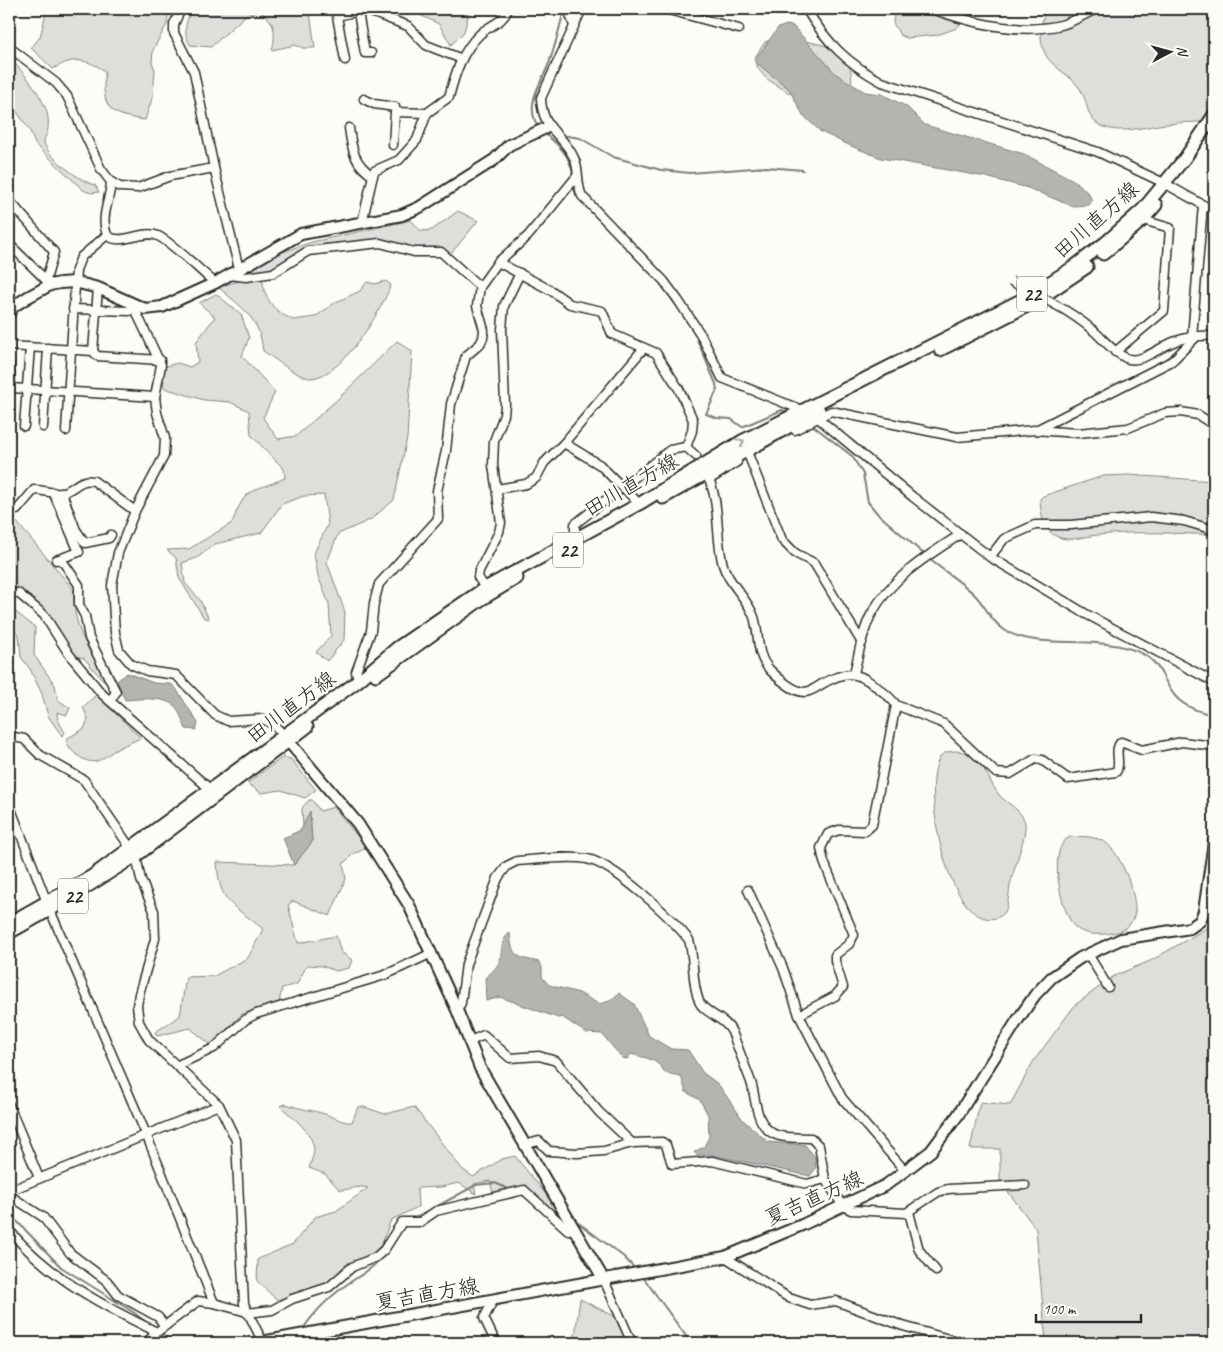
<svg xmlns="http://www.w3.org/2000/svg" width="1223" height="1352" font-family="Caveat,'Klee One',sans-serif">
<style>
.green{fill:#dfdeda;stroke:#858482}
.water{fill:#b5b4b1;stroke:#7e7d7b}
.lines{fill:none;stroke-linecap:round;stroke-linejoin:round}
.stream{stroke:#7e7d7b;stroke-width:2}
.street-casing{stroke:#2b2b2b;stroke-width:11}
.secondary-casing{stroke:#2b2b2b;stroke-width:14}
.primary-casing{stroke:#2b2b2b;stroke-width:15}
.street{stroke:#fdfcf7;stroke-width:8}
.secondary{stroke:#fdfcf7;stroke-width:10}
.primary{stroke:#fdfcf7;stroke-width:11}
.street-bridge-casing{stroke:#2b2b2b;stroke-width:11;stroke-linecap:butt}
.street-bridge{stroke:#fdfcf7;stroke-width:8}
.oneway{stroke:#9e9e9b}
.labels{text-anchor:middle;dominant-baseline:central;stroke-width:4.5;stroke-linejoin:round;paint-order:stroke}
.shield{fill:#fdfcf7;stroke:#6a6a68;stroke-width:1}
.shield-label{font-size:20px;font-weight:bold;fill:#2b2b2b}
.street-label{font-size:21px;fill:#2b2b2b;stroke:#fdfcf7}
</style>
<rect width="100%" height="100%" fill="#fdfcf7"/>
<filter id="ink" filterUnits="userSpaceOnUse"><feTurbulence type="fractalNoise" baseFrequency=".02" numOctaves="2"/><feDisplacementMap in="SourceGraphic" scale="10" xChannelSelector="R" yChannelSelector="G"/><feConvolveMatrix kernelMatrix="1 2 1 2 8 2 1 2 1" color-interpolation-filters="sRGB"/></filter>
<g filter="url(#ink)">
<g class="green">
<path d="M 47,9 L 169,9 L 167,24 L 153,50 L 152,62 L 155,70 L 153,96 L 145,120 C 109,115 101,109 105,71 C 85,58 73,57 53,69 L 31,48 L 40,37 Z"/>
<path d="M 193,9 L 312,9 L 310,12 L 315,48 L 303,48 L 295,45 L 272,50 C 277,32 274,18 258,11 L 246,15 L 211,47 L 190,45 C 183,33 185,20 193,9 Z"/>
<polygon points="407,9 470,9 464,32 451,45 439,24"/>
<polygon points="899,9 973,9 957,28 937,35 907,38 900,35 893,23 894,15"/>
<path d="M 1046,9 L 1214,9 L 1214,122 C 1199,122 1183,122 1168,124 C 1150,125 1128,133 1111,129 C 1083,123 1091,106 1080,89 C 1073,78 1061,72 1052,63 C 1038,50 1039,26 1046,9 Z"/>
<path d="M 770,40 C 795,40 840,39 850,68 C 853,77 851,86 850,95 L 815,104 L 791,94 L 767,79 L 758,69 L 755,57 L 765,42 Z"/>
<path d="M 9,57 C 22,71 38,89 45,107 C 49,115 49,126 47,134 C 46,135 44,140 44,141 C 44,155 83,183 95,185 L 99,192 L 91,193 L 83,190 L 35,144 L 30,131 L 9,100 Z"/>
<polygon points="458,211 478,221 449,256 380,240 308,250 274,270 252,273 251,267 282,252 312,242 411,220 421,231 432,230"/>
<path d="M 253,277 L 261,277 C 264,282 263,287 265,292 C 271,308 279,313 293,320 L 315,317 L 336,302 L 360,291 L 367,282 L 375,284 L 386,281 L 391,285 C 381,311 342,378 310,378 C 297,377 274,358 263,351 C 260,318 242,308 218,287 Z"/>
<path d="M 216,294 L 241,314 L 249,338 L 242,356 L 275,392 L 263,418 L 278,439 L 296,436 L 340,397 L 397,341 L 412,351 L 407,438 L 394,500 L 370,520 L 338,534 L 327,562 L 345,612 L 344,640 L 327,661 L 316,652 L 331,636 L 329,604 L 318,576 L 314,553 L 328,524 L 324,495 L 304,496 L 282,504 L 261,533 L 215,544 L 197,558 L 182,563 L 185,583 L 200,600 L 209,619 L 204,618 L 179,578 L 176,558 L 167,550 L 189,549 L 232,523 C 246,485 251,493 285,478 L 284,469 L 251,435 L 249,411 L 230,402 L 204,400 L 164,388 L 163,375 L 166,366 L 178,363 L 190,367 L 198,362 L 196,342 L 215,317 L 199,303 Z"/>
<path d="M 1129,475 L 1214,481 L 1214,535 C 1175,533 1136,531 1098,535 C 1084,536 1069,543 1056,536 C 1042,529 1041,513 1040,499 L 1043,496 L 1103,476 Z"/>
<path d="M 15,520 L 74,590 C 72,627 89,651 108,681 L 105,683 L 84,658 L 74,656 L 53,623 L 9,578 L 9,534 Z"/>
<polygon points="9,607 35,627 34,655 55,685 58,700 70,708 67,715 57,712 58,720 65,733 62,736 48,716 42,694 30,669 21,657 19,635 9,626"/>
<path d="M 96,695 L 141,738 C 134,741 126,744 119,748 C 103,756 97,770 77,755 C 71,751 68,746 66,739 L 84,729 L 88,719 L 83,707 Z"/>
<path d="M 954,751 C 962,751 968,752 975,758 C 986,767 990,784 1000,796 C 1009,805 1022,810 1025,823 C 1027,836 1013,870 1010,886 C 1009,893 1008,906 1005,912 C 1003,915 999,917 996,918 C 948,930 920,786 940,757 C 943,752 949,752 954,751 Z"/>
<polygon points="283,757 291,759 316,790 305,798 281,790 261,793 247,783"/>
<path d="M 309,800 L 312,800 L 320,811 L 334,807 L 367,848 L 353,854 L 343,864 L 346,879 L 330,916 L 293,901 L 288,905 L 298,943 L 336,936 L 341,952 L 352,960 L 349,968 L 336,971 L 322,966 L 307,965 L 297,984 L 282,988 L 279,1003 L 242,1014 L 211,1045 L 190,1028 L 157,1036 L 155,1032 L 180,1016 L 186,977 L 214,976 L 248,958 L 263,929 C 233,904 219,905 217,862 L 294,865 L 312,842 L 310,813 L 303,827 L 302,808 Z"/>
<path d="M 1070,837 C 1081,836 1093,836 1103,841 C 1119,849 1135,891 1135,908 C 1136,915 1131,924 1126,928 C 1119,933 1111,933 1104,934 C 1095,935 1082,934 1075,927 C 1061,913 1046,846 1070,837 Z"/>
<polygon points="1214,924 1214,1343 1046,1343 1036,1229 1000,1181 1000,1149 970,1149 980,1102 1010,1105 1033,1062 1075,1005 1114,976 1150,961"/>
<path d="M 286,1104 C 299,1109 312,1110 325,1114 C 334,1117 343,1123 352,1122 L 358,1107 L 364,1107 L 385,1114 L 414,1107 L 462,1169 L 473,1177 L 502,1159 L 515,1156 L 557,1208 L 554,1215 L 526,1185 L 493,1193 L 490,1181 L 474,1184 L 476,1194 L 459,1183 L 441,1187 L 417,1188 L 418,1207 L 391,1220 L 381,1245 L 371,1255 L 344,1266 L 327,1285 L 277,1300 L 257,1281 L 258,1259 L 293,1244 L 315,1217 L 336,1211 L 368,1188 C 360,1185 349,1190 340,1190 L 325,1174 L 309,1168 C 311,1162 314,1155 314,1149 C 312,1131 292,1117 280,1106 Z"/>
<polygon points="580,1299 622,1320 628,1343 574,1343"/>
</g>
<g class="water">
<polygon points="787,25 793,26 836,74 865,92 882,94 907,107 925,125 1024,154 1077,182 1089,194 1092,201 1089,205 1072,206 1028,188 986,177 881,158 851,146 821,132 803,115 789,89 754,61 778,28"/>
<path d="M 127,673 L 154,683 L 171,684 L 175,687 L 198,723 L 196,730 L 186,729 C 183,723 181,716 178,710 C 169,695 140,699 125,700 L 117,681 Z"/>
<polygon points="310,811 312,842 294,865 283,838 301,830"/>
<path d="M 510,933 C 512,958 517,957 539,962 L 542,967 L 542,977 L 549,985 L 579,993 L 599,1004 L 610,1001 L 619,993 L 634,1004 L 649,1036 L 671,1049 L 688,1050 L 703,1073 L 718,1084 L 743,1120 L 768,1142 L 805,1145 L 815,1157 L 816,1168 L 810,1176 L 712,1155 L 697,1155 L 694,1152 L 704,1147 L 709,1137 L 708,1115 L 700,1100 L 686,1092 L 681,1076 L 665,1073 C 658,1059 646,1058 631,1054 L 627,1059 L 622,1058 L 602,1034 L 586,1033 L 562,1017 L 558,1018 L 500,997 L 486,1001 L 485,978 C 492,972 498,967 500,959 C 503,948 500,940 510,933 Z"/>
</g>
<g class="lines">
<g class="stream">
<path d="M 538,127 C 524,103 541,85 549,63 C 555,47 559,30 563,14 L 560,9"/>
<path d="M 543,132 C 559,145 571,156 573,176"/>
<polyline points="561,135 580,138 613,157 661,170 690,173 766,167 803,170"/>
<polyline points="573,186 576,195 660,283 676,305 694,332 716,384 717,390 706,414 717,418 731,419 742,427 782,410 786,412"/>
<polyline points="811,424 852,456 863,474 868,502 877,513 926,556"/>
<path d="M 929,559 C 944,571 960,581 974,594 C 986,606 991,622 1006,631 C 1039,651 1102,633 1143,654 C 1159,662 1163,679 1172,692 C 1181,706 1199,712 1214,715"/>
<polyline points="520,1194 529,1199"/>
<polyline points="549,1209 561,1213"/>
<polyline points="9,1213 61,1267 133,1312 150,1325"/>
<polyline points="572,1218 624,1257 636,1270"/>
<polyline points="414,1219 476,1185 495,1183 511,1190"/>
<polyline points="643,1277 691,1343"/>
<path d="M 302,1330 C 313,1314 326,1300 342,1288 C 355,1278 374,1269 384,1254"/>
<polyline points="159,1332 173,1343"/>
</g>
<defs>
<g id="street">
<polyline points="181,9 174,24 174,33 194,72 214,168 239,269"/>
<polyline points="568,9 574,26"/>
<path d="M 582,9 L 541,98 C 542,131 563,133 574,158 C 580,170 576,183 582,196 L 664,281 L 678,300 L 701,335 L 722,378 L 802,410"/>
<polyline points="665,9 739,29"/>
<path d="M 806,9 C 827,43 847,63 882,82 L 1098,152 L 1164,183 L 1214,211"/>
<path d="M 932,9 C 971,23 1019,35 1061,25 C 1073,22 1085,14 1096,9"/>
<polyline points="1203,9 1214,12"/>
<polyline points="358,12 365,53 371,53"/>
<path d="M 9,47 L 56,83 L 67,96 L 101,169 L 111,182 C 110,200 100,217 107,235 C 120,247 142,229 158,236 C 170,241 203,273 215,283"/>
<polyline points="345,60 337,16 363,10 371,12 408,26 426,45 462,59"/>
<polyline points="364,99 374,104 395,107 395,112"/>
<path d="M 349,128 C 352,150 354,164 373,176"/>
<polyline points="393,145 395,112 427,113"/>
<polyline points="111,182 120,187 138,188 170,176 214,168"/>
<polyline points="9,200 54,252 46,280"/>
<path d="M 362,223 L 374,171 L 399,160 L 417,140 L 427,113 L 449,97 C 455,74 462,51 480,34 C 491,24 503,23 508,9"/>
<polyline points="9,244 49,283"/>
<polyline points="498,262 552,291 570,304 602,311 612,334 656,353 679,389 693,420 692,431 686,447 696,456"/>
<polyline points="229,275 246,277 273,273 308,251 380,243 414,252 441,252 480,287"/>
<polyline points="133,305 161,365 155,397 157,413 165,438 164,456 135,511 118,553 112,585 115,633 119,650 131,664 147,671 176,675 215,715 228,721 263,719 274,725 284,735"/>
<path d="M 1056,305 C 1069,312 1082,321 1094,331 C 1105,341 1113,352 1126,358 C 1141,365 1162,345 1176,341 C 1188,337 1201,335 1214,336"/>
<polyline points="73,309 129,311"/>
<polyline points="1192,337 1203,205"/>
<polyline points="9,346 93,351 97,356 160,360"/>
<polyline points="93,351 98,288"/>
<polyline points="1115,352 1164,311 1170,228 1143,220"/>
<polyline points="9,363 11,388 155,397"/>
<polyline points="818,418 913,497 990,557 1086,614 1214,682"/>
<polyline points="24,426 30,347"/>
<polyline points="43,427 48,348"/>
<polyline points="795,430 831,411 957,437 1034,430 1078,433 1128,428 1165,413 1181,412 1198,415 1214,425"/>
<polyline points="1036,430 1172,361 1197,336"/>
<polyline points="66,431 76,270 81,257 107,235"/>
<polyline points="564,443 600,465 618,483"/>
<polyline points="748,454 782,540 795,553 814,563 862,643"/>
<path d="M 707,475 C 721,502 715,537 723,565 C 729,585 747,597 754,617 C 760,636 755,654 770,670 C 778,678 794,692 805,692 C 812,691 817,687 822,684 C 843,672 855,670 874,685 C 882,691 891,697 896,705 L 944,724 L 996,773 L 1010,774 L 1035,759 L 1042,760 L 1068,779 L 1116,772 C 1122,762 1113,751 1121,742 L 1142,750 L 1182,742 L 1214,746"/>
<polyline points="709,480 737,462"/>
<polyline points="497,489 526,484 536,478 544,463 564,443 643,349"/>
<polyline points="627,491 639,504"/>
<polyline points="53,492 79,552 56,560"/>
<polyline points="62,493 76,530 85,543 109,538 111,535"/>
<path d="M 9,508 L 17,510 L 34,490 C 43,489 53,495 61,493 C 75,490 78,478 94,481 L 135,511"/>
<polyline points="575,538 575,524 670,450 686,447"/>
<polyline points="990,557 1004,539 1035,525 1071,525 1151,517 1184,521 1214,530"/>
<polyline points="61,559 79,585 79,605 85,616 89,638 116,692 110,701"/>
<polyline points="485,588 478,577 479,571 499,532 501,523 493,465 494,441 504,415 505,405 502,329 504,306 520,273"/>
<polyline points="9,594 18,593 44,615 69,654 102,694 211,790"/>
<path d="M 854,673 C 859,654 862,631 872,613 C 892,577 927,556 961,534"/>
<polyline points="358,681 356,672 371,631 374,603 379,584 438,519 437,491 446,451 451,404 466,356 480,344 483,338 484,330 477,306 480,287 498,262 528,236 577,176"/>
<polyline points="9,736 24,739 40,755 84,780 136,856 141,880 154,911 155,939 139,994 137,1006 139,1022 149,1040 219,1105 236,1140 244,1304 263,1343"/>
<polyline points="9,804 50,910 146,1134 214,1303"/>
<polyline points="748,890 783,968 799,1015 842,1098 906,1172"/>
<polyline points="1088,954 1108,987"/>
<path d="M 457,1010 L 461,1003 L 466,964 L 498,878 L 507,866 L 517,861 C 537,860 567,855 587,859 C 614,864 672,918 689,940 C 695,960 691,982 699,1001 C 703,1013 725,1017 732,1032 C 738,1048 745,1066 751,1082 C 756,1098 755,1117 767,1129 C 777,1140 798,1137 811,1138 L 819,1146 L 825,1179 L 843,1206 L 851,1210 L 906,1213 L 938,1192 L 948,1189 L 1025,1185"/>
<polyline points="799,1015 835,996 843,987 835,961 835,955 849,944 854,935 824,862 821,848 828,834 839,830 865,831 872,825 896,705"/>
<polyline points="468,1042 484,1035 510,1058 539,1056 556,1061 599,1112 632,1143"/>
<polyline points="178,1065 214,1048 245,1020 256,1014 385,975 432,953"/>
<polyline points="9,1105 39,1178"/>
<polyline points="524,1145 539,1141 549,1151 577,1153 604,1151 632,1143 662,1142 666,1145 672,1164 712,1161 807,1184 825,1179"/>
<polyline points="9,1191 219,1105"/>
<polyline points="9,1195 43,1217 70,1253 107,1281 118,1295 158,1317 165,1326"/>
<polyline points="909,1212 919,1250 936,1271"/>
<path d="M 9,1230 C 49,1277 101,1305 157,1332"/>
<polyline points="725,1257 789,1298 810,1305 836,1301 903,1326 963,1343"/>
<polyline points="604,1280 632,1343"/>
<polyline points="493,1301 484,1318 496,1343"/>
<polyline points="247,1313 272,1310 292,1299 329,1287 352,1267 376,1257 384,1250 402,1222 420,1222 436,1211 524,1190 568,1230 573,1229"/>
<polyline points="146,1343 157,1332 198,1301 214,1303 247,1312"/>
</g>
<g id="secondary">
<polyline points="9,313 14,306 28,297 50,285 60,283 75,282 98,288 145,309 162,307 215,283 301,234 402,215 420,207 494,160 509,145 548,127"/>
<polyline points="284,736 358,824 409,905 457,1010 480,1068 604,1280"/>
<polyline points="256,1343 725,1257 802,1225 886,1185 931,1151 958,1115 1017,1021 1035,995 1051,978 1080,958 1121,939 1190,928 1200,921 1204,911 1214,842"/>
</g>
<g id="primary">
<polyline points="1103,254 1143,220 1156,205"/>
<polyline points="940,350 1035,302 1087,267"/>
<polyline points="663,498 819,410"/>
<polyline points="376,675 482,599 517,578"/>
<polyline points="9,923 92,876 358,681 398,647 485,588 639,504 742,441 1025,298 1072,268 1106,242 1143,209 1185,158 1214,115"/>
<polyline points="9,933 50,910 136,856 307,727"/>
</g>
</defs>
<use href="#street" class="street-casing"/>
<use href="#secondary" class="secondary-casing"/>
<use href="#primary" class="primary-casing"/>
<use href="#street" class="street"/>
<use href="#secondary" class="secondary"/>
<use href="#primary" class="primary"/>
<defs>
<g id="street-bridge">
<polyline points="1011,281 1056,305"/>
<polyline points="618,483 627,491"/>
</g>
</defs>
<use href="#street-bridge" class="street-bridge-casing"/>
<use href="#street-bridge" class="street-bridge"/>
</g>
<defs><path id="oneway-chevron" d="M-2-3.5L2.5 0L-2 3.5" fill="none" stroke-width="1.6" stroke-linecap="round" stroke-linejoin="round" transform="scale(1.25)"/></defs>
<use class="oneway" href="#oneway-chevron" transform="translate(741 442) rotate(-30)"/>
</g>
<g class="labels">
<g class="shield">
<rect x="1017" y="276.5" width="30" height="35" rx="4"/>
<rect x="553" y="532.5" width="30" height="35" rx="4"/>
<rect x="58" y="878.5" width="30" height="35" rx="4"/>
</g>
<g class="shield-label">
<text x="1032" y="294">22</text>
<text x="568" y="550">22</text>
<text x="73" y="896">22</text>
</g>
<g class="street-label">
<text transform="translate(1096 220) rotate(-41)">田川直方線</text>
<text transform="translate(631 485) rotate(-30)">田川直方線</text>
<text transform="translate(291 707) rotate(-37)">田川直方線</text>
<text transform="translate(814 1198) rotate(-24)">夏吉直方線</text>
<text transform="translate(427 1294) rotate(-10)">夏吉直方線</text>
</g>
</g>
<rect width="1223" height="1352" fill="none" stroke="#fdfcf7" stroke-width="30"/>
<rect x="15" y="15" width="1193" height="1322" fill="none" stroke="#2b2b2b" stroke-width="2" filter="url(#ink)"/>
<g transform="translate(1170 52) rotate(84)" stroke="#fdfcf7" stroke-width="4" paint-order="stroke">
<path d="M0-4L9 19L0 12L-9 19Z" fill="#2b2b2b"/>
<text y="-8" font-size="14" font-weight="bold" text-anchor="middle" fill="#2b2b2b">N</text>
</g>
<path d="M1036 1314v8h105v-8" fill="none" stroke="#2b2b2b" stroke-width="2.5"/>
<text x="1043" y="1314" font-size="15" fill="#2b2b2b" stroke="#fdfcf7" stroke-width="4" paint-order="stroke">100 m</text>
</svg>
